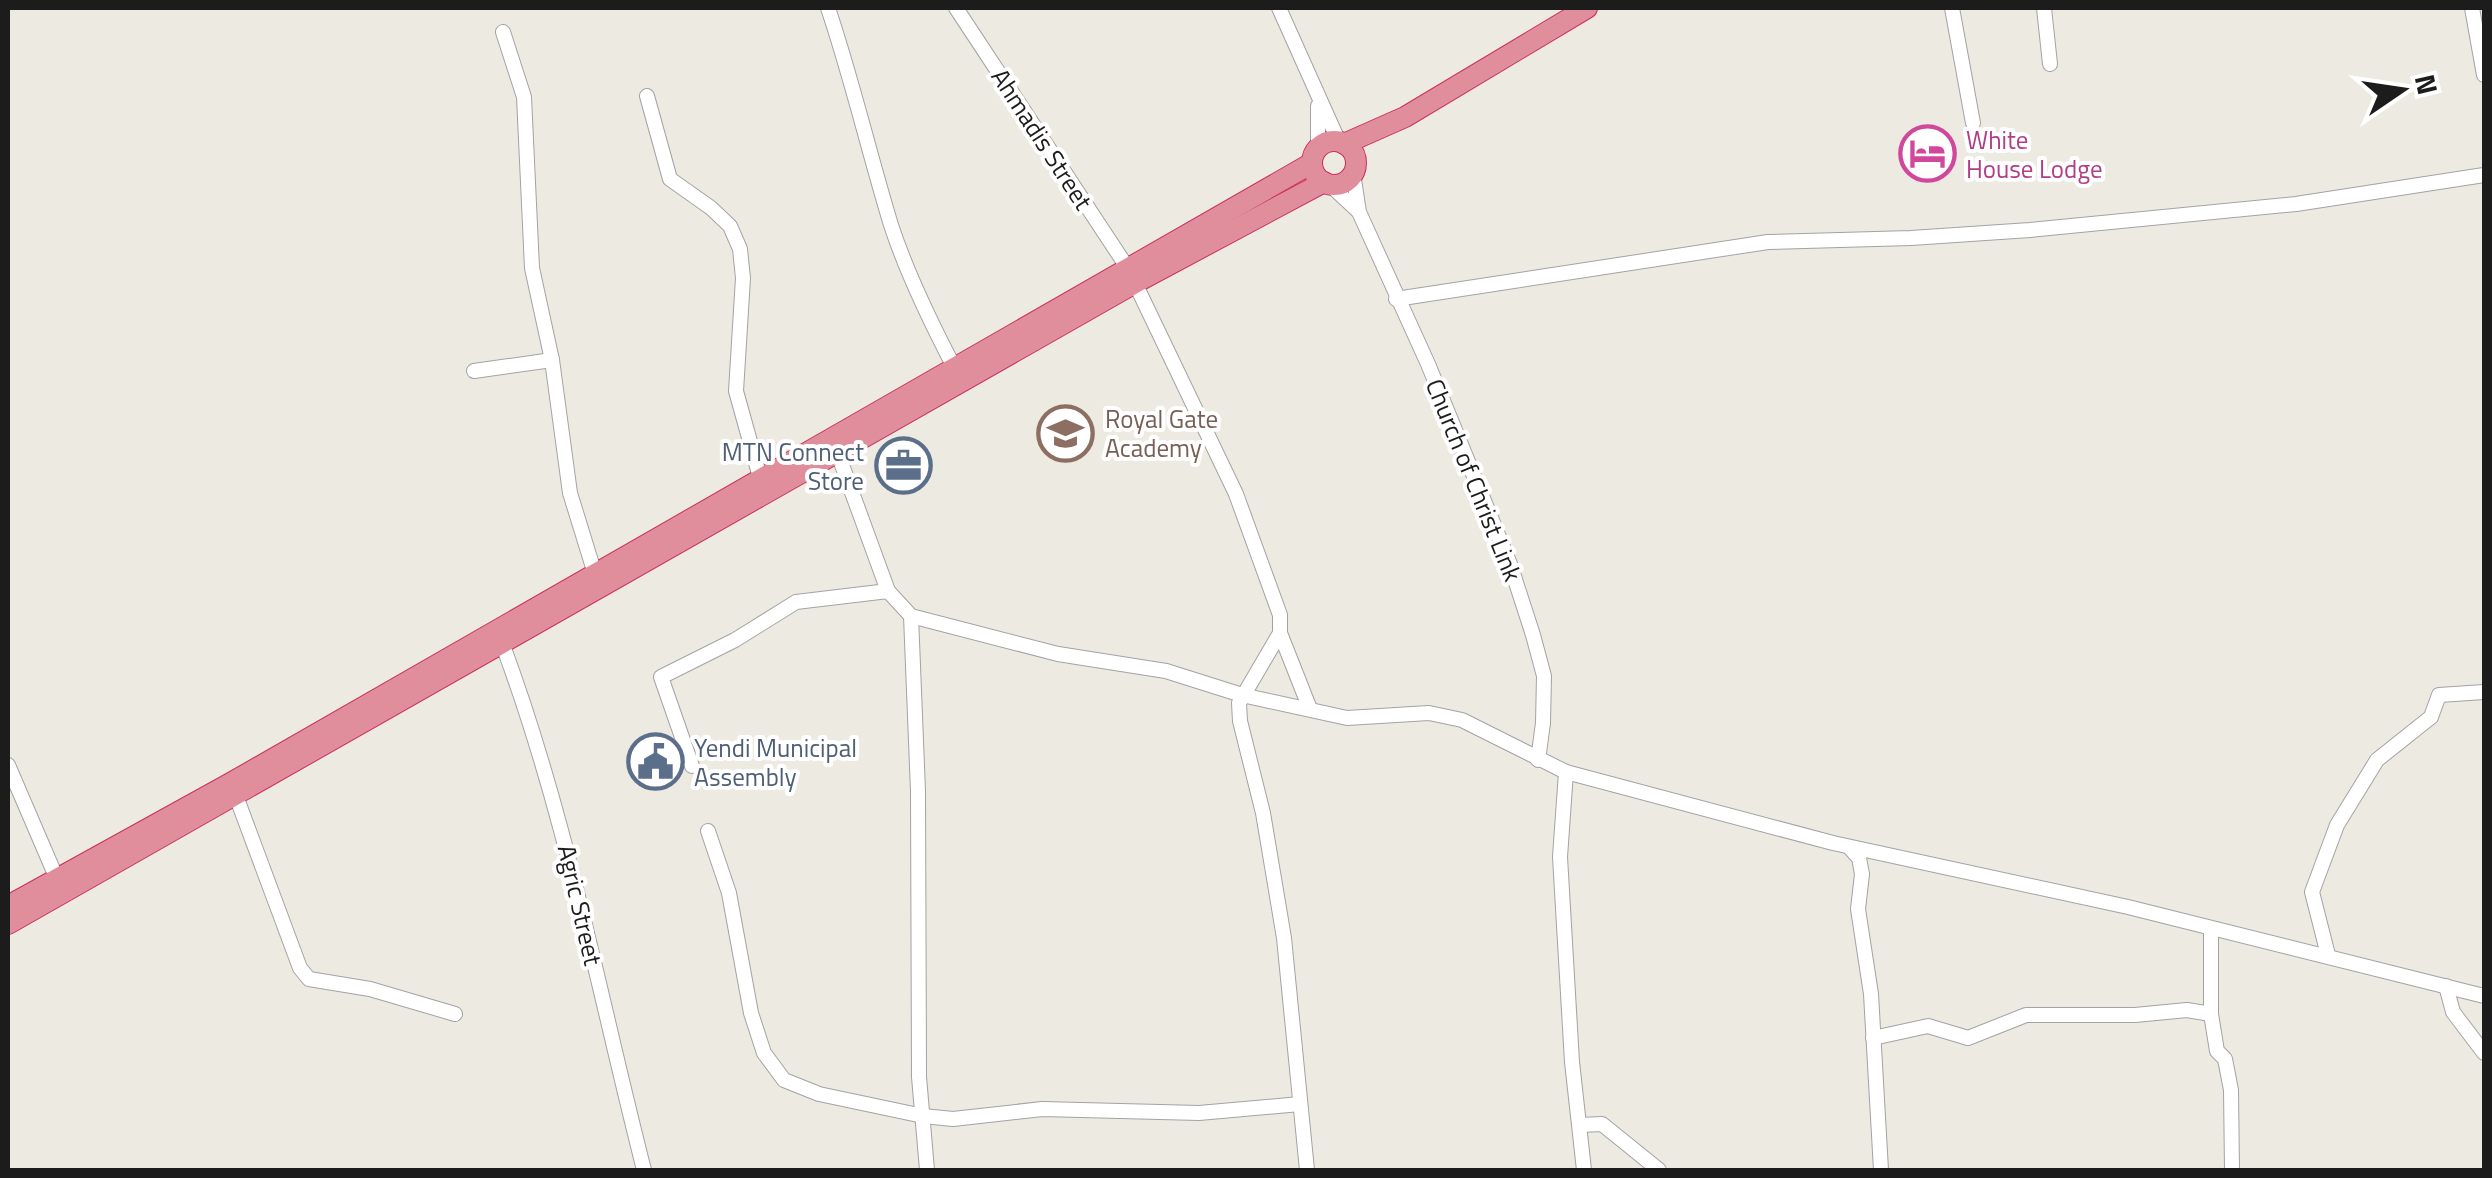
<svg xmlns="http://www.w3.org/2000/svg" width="2492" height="1178" font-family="'Titillium Web',sans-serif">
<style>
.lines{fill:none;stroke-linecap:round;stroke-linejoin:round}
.minor-casing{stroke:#a3a3a3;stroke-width:16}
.highway-casing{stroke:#cc2e60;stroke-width:22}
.minor{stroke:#fff;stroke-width:14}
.highway{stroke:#e08e9b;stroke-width:20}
.labels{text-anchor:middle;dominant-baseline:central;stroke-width:8;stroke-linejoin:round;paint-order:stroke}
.street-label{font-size:25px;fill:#1c1c1c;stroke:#fff}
.hotel-label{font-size:25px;fill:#b23c85;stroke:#fff;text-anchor:start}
.education-label{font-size:25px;fill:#785e54;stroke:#fff;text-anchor:start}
.service-label{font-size:25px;fill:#4e5e75;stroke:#fff;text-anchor:end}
</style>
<rect width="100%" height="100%" fill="#edeae2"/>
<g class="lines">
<defs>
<g id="minor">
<path d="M 828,8 C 852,79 869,153 891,225 C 907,274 930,321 954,367"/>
<polyline points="956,8 1129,270"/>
<polyline points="1279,8 1339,142"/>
<polyline points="1952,8 1973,123"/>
<polyline points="2044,8 2050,64"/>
<polyline points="2472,8 2484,75"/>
<polyline points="503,32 524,97 532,268 552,360 570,493 595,574"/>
<polyline points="647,96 670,179 711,208 730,226 740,249 743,278 736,391 761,481"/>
<polyline points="1318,106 1318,148"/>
<polyline points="1353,173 1359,212 1428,364 1510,564 1533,635 1544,676 1543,723 1538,760"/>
<polyline points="1329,184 1358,211"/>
<polyline points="1135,283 1236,494 1280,615 1280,633 1310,709"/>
<polyline points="1396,299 1768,242 1911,238 2030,230 2296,204 2484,175"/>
<polyline points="474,371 552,360"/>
<polyline points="838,454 888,591 911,616 1058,654 1166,671 1242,695 1347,718 1429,713 1462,720 1566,772 1833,843 2128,907 2484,996"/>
<polyline points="911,616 918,791 919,1077 927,1170"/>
<polyline points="1280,633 1239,703 1240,721 1263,813 1284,938 1307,1170"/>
<path d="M 502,643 C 566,814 599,994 644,1170"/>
<polyline points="8,765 57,879"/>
<polyline points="692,766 661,677 735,640 796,602 888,591"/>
<polyline points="1566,772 1560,857 1572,1062 1584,1170"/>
<polyline points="236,796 300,968 309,979 370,989 455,1014"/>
<polyline points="708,831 729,893 751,1013 764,1053 784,1080 819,1094 923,1116 953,1119 1042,1109 1199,1113 1300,1104"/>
<polyline points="1849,847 1859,858 1862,874 1858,909 1871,994 1881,1170"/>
<polyline points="2211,929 2211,1014 2217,1051 2225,1059 2231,1090 2232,1170"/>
<polyline points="2328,955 2312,892 2337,825 2377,760 2431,717 2439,695 2484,692"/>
<polyline points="2446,986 2453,1012 2484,1053"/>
<polyline points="1873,1038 1928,1026 1968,1038 2026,1015 2135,1015 2187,1010 2211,1014"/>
<polyline points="1580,1125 1602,1124 1659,1170"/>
</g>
<g id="highway">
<circle cx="1334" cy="163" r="22"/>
<polyline points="1344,144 1405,117 1587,8"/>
<polyline points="8,906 229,784 1312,163"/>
<polyline points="8,924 1135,283 1324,182"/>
</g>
</defs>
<use href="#minor" class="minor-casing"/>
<use href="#highway" class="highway-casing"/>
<use href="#minor" class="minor"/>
<use href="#highway" class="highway"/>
</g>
<defs>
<symbol id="hotel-ring" viewBox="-11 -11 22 22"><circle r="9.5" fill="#fff" stroke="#d1479c" stroke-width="1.5"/><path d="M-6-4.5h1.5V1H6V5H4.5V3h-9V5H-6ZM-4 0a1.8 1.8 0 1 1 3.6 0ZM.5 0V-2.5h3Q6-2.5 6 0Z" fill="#d1479c"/></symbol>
<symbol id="school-ring" viewBox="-11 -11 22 22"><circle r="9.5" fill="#fff" stroke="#8d6e63" stroke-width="1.5"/><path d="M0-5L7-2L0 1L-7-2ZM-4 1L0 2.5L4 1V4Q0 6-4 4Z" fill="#8d6e63"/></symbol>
<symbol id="office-ring" viewBox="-11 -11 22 22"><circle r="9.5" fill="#fff" stroke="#5c6f8a" stroke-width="1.5"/><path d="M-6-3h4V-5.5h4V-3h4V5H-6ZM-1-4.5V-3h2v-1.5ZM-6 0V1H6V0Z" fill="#5c6f8a"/></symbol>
<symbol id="civic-ring" viewBox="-11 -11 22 22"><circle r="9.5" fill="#fff" stroke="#5c6f8a" stroke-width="1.5"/><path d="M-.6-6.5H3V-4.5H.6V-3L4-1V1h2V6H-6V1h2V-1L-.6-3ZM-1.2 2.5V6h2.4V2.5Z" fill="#5c6f8a"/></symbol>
</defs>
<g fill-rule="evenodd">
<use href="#hotel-ring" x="1896" y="122" width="63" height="63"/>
<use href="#school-ring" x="1034" y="402" width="63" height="63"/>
<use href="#office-ring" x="872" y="434" width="63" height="63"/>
<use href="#civic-ring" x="624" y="730" width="63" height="63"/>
</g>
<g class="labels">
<g class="street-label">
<text transform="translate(1042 139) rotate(57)">Ahmadis Street</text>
<text transform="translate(1474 480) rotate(68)">Church of Christ Link</text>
<text transform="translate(580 905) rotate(77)">Agric Street</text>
</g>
<g class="hotel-label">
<text x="1966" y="140">White<tspan x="1966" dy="29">House Lodge</tspan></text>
</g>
<g class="education-label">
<text x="1105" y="419">Royal Gate<tspan x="1105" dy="29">Academy</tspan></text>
</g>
<g class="service-label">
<text x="864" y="452">MTN Connect<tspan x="864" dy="29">Store</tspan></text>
<text x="694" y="748" text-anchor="start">Yendi Municipal<tspan x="694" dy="29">Assembly</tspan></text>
</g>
</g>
<rect width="2492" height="1178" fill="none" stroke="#1c1c1c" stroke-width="20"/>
<g transform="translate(2402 90) rotate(77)" stroke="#ffffff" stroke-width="8" paint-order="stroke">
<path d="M0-8L18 38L0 25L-18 38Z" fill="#1c1c1c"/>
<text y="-15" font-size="28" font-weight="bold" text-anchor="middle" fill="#1c1c1c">N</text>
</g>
</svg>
